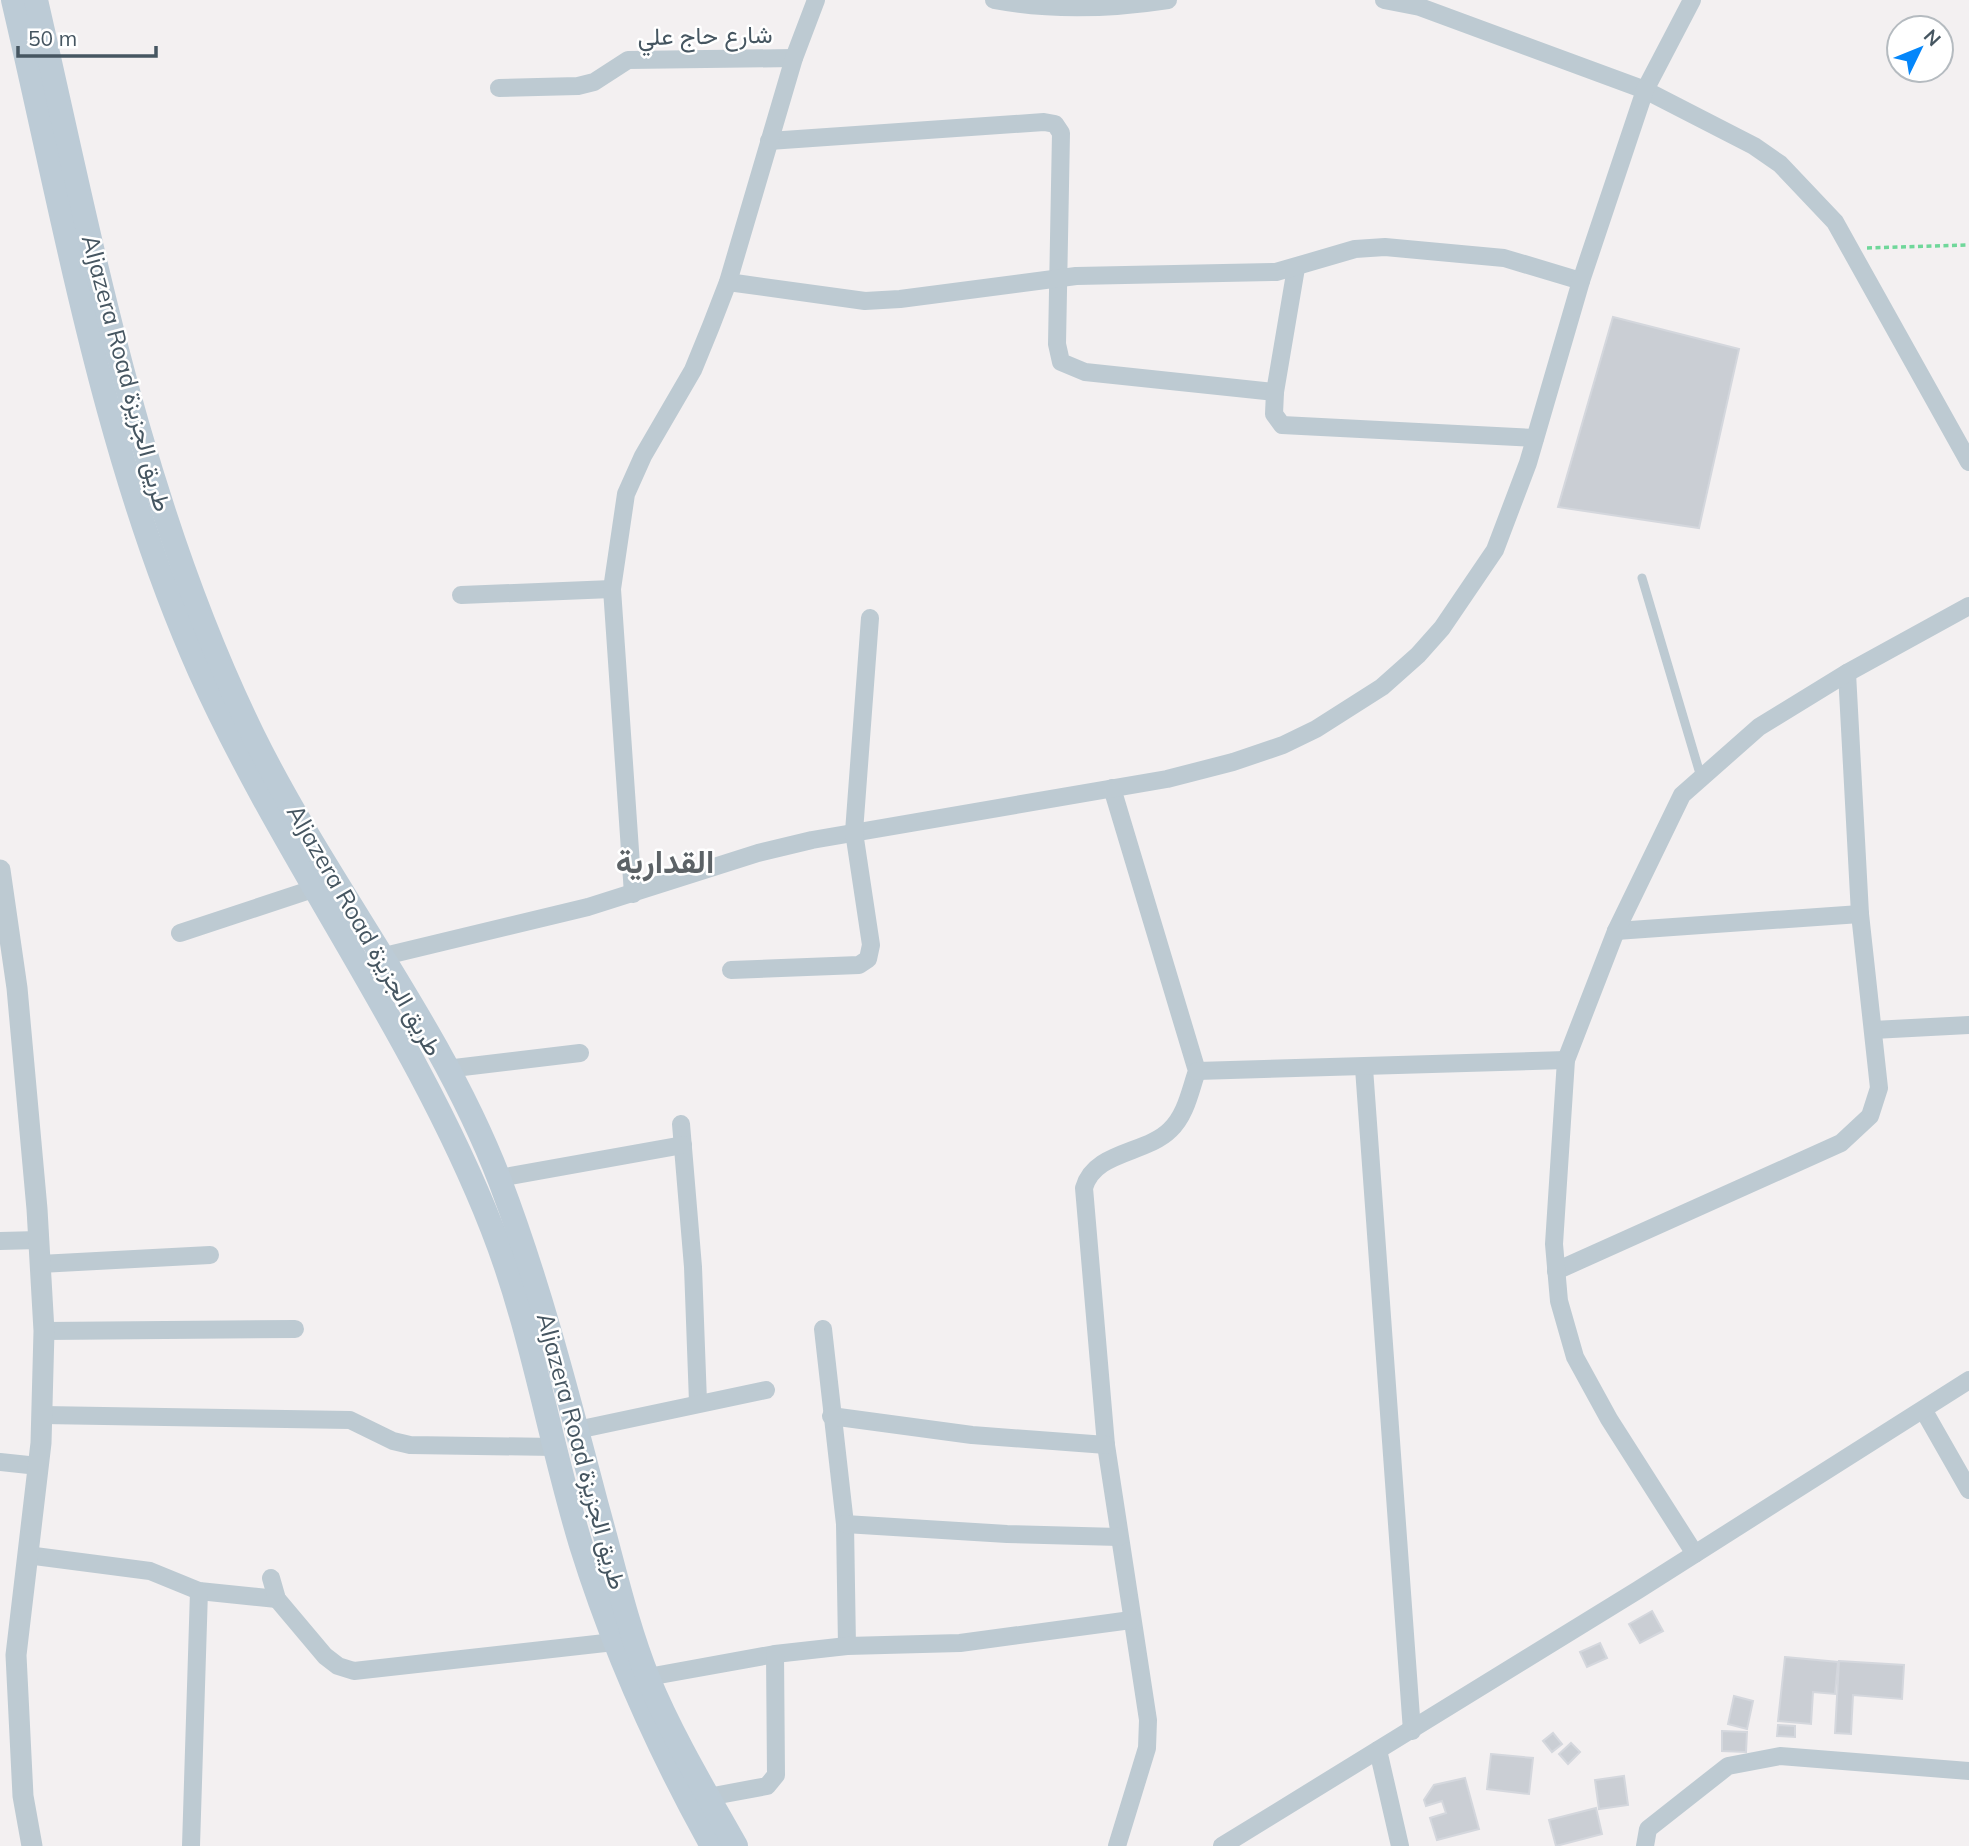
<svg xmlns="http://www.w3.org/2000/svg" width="1969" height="1846" font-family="Mulish,Vazirmatn,sans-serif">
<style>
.building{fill:#caced4;stroke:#d4d7dd;stroke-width:2}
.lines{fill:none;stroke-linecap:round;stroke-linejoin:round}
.path{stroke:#6fd79a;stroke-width:3.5;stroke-dasharray:5 3.5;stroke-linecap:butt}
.service{stroke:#bdcad2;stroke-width:9}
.minor{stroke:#bdcad2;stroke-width:18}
.tertiary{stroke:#bdcad2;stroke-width:21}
.secondary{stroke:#bccbd6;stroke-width:24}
.labels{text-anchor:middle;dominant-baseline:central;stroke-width:5;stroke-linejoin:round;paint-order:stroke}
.street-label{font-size:24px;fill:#465661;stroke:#fff}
.district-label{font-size:32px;font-weight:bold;fill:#5c6266;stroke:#fff}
</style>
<rect width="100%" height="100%" fill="#f3f0f1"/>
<g class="building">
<polygon points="1613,317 1739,349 1699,528 1558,507"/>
<polygon points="1652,1611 1663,1631 1640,1643 1629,1624"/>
<polygon points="1600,1643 1607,1658 1587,1667 1580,1652"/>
<polygon points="1785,1657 1838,1662 1835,1694 1813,1692 1811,1724 1778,1721"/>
<polygon points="1839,1661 1904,1665 1902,1699 1853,1695 1851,1734 1835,1733"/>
<polygon points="1734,1696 1753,1701 1747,1729 1728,1724"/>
<polygon points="1778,1725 1795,1726 1795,1737 1777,1736"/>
<polygon points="1722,1731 1747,1732 1746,1752 1722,1751"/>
<polygon points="1553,1733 1562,1744 1552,1752 1543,1741"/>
<polygon points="1571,1743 1580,1752 1568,1764 1559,1754"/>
<polygon points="1491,1754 1533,1758 1529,1794 1487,1789"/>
<polygon points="1624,1776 1628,1805 1599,1809 1595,1780"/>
<polygon points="1465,1778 1479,1829 1437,1840 1430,1818 1446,1813 1442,1801 1426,1806 1424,1800 1434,1785"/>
<polygon points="1596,1808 1602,1834 1556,1846 1549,1820"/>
</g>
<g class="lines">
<polyline class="path" points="1867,248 1969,245"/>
<polyline class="service" points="1642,578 1701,777"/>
<g class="minor">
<path d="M 994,0 C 1053,11 1109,9 1168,0"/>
<polyline points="1384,0 1420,7 1645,90 1754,146 1780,164 1835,222 1969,462"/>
<polyline points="499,88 578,86 594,82 628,60 794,58"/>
<polyline points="769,141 1044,122 1055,124 1061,133 1057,344 1061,362 1085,372 1275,392"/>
<polyline points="1296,268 1275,392 1274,414 1282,425 1535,438"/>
<polyline points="728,282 865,301 900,299 1076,276 1276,272 1355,249 1385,247 1504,258 1581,281"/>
<polyline points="461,595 612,589"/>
<path d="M 1112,788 L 1197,1071 C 1190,1091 1186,1115 1170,1130 C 1146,1154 1094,1151 1084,1188 L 1106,1445 L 1148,1720 L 1147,1748 L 1117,1846"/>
<polyline points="633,894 612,589 626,494 643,456 693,370 711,326 728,282 794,58 816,0"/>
<polyline points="1616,931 1860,914"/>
<polyline points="180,933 313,889"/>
<polyline points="372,959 588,907 758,853 812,840 1167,779 1233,762 1283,745 1316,729 1382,687 1418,655 1442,628 1495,550 1528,463 1581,281 1645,90 1692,0"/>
<polyline points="731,970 859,965 868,959 871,945 854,832 870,618"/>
<polyline points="1873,1030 1969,1025"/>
<polyline points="1364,1068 1412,1731"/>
<polyline points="446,1069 580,1053"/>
<polyline points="1197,1071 1566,1060"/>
<polyline points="681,1124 693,1267 698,1402"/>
<polyline points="499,1178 683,1145"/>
<polyline points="0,1241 39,1240"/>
<polyline points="40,1264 210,1255"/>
<polyline points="1556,1271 1841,1143 1870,1116 1879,1088 1860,914 1847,673"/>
<polyline points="823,1329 845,1524 847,1646"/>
<polyline points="44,1331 295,1329"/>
<polyline points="1924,1411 1969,1490"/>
<polyline points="43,1415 350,1420 393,1441 410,1445 555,1447"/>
<polyline points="831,1416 972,1435 1106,1445"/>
<polyline points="577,1430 766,1390"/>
<polyline points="0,1462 38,1466"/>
<polyline points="845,1524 1007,1534 1119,1537"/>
<polyline points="1695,1554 1609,1419 1575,1357 1559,1301 1554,1244 1566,1060 1616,931 1682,795 1759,727 1847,673 1969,606"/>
<polyline points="27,1555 150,1571 199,1591 277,1599"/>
<polyline points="271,1578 277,1599 325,1656 338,1666 354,1671 614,1642"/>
<polyline points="648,1677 775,1654 847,1646 960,1643 1131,1620"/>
<polyline points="1378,1750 1400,1846"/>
<polyline points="708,1797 767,1786 776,1775 775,1654"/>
<polyline points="191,1846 199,1591"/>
<polyline points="1222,1846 1638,1590 1969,1380"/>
<polyline points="1645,1846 1648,1829 1728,1766 1780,1756 1969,1771"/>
</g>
<polyline class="tertiary" points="0,870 17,988 37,1209 44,1331 41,1443 16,1655 23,1796 32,1846"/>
<g class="secondary">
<path d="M 13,0 C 66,226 105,459 200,672 C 286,863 415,1032 492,1228 C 532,1330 549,1440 581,1545 C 614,1651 658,1749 712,1846"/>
<path d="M 36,0 C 93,249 140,504 253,735 C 328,887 439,1022 500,1181 C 540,1286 568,1396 597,1506 C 613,1563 626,1623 648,1678 C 672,1736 705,1791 736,1846"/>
</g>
</g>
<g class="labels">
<g class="street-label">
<text transform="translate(705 35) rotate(-1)">شارع حاج علي</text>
<text transform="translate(127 373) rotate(75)">Aljazera Road طريق الجزيزة</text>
<text transform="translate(365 930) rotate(60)">Aljazera Road طريق الجزيزة</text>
<text transform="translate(582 1451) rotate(75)">Aljazera Road طريق الجزيزة</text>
</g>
<g class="district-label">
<text x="665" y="861">القدارية</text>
</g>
</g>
<g transform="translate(1920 49) rotate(47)"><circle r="33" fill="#ffffff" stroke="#b5bbc0" stroke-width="2"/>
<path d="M0-5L12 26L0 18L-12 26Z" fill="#0486fa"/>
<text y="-10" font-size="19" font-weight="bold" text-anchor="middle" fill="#465661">N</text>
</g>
<path d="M18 46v10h138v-10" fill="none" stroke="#465661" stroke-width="3.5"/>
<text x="28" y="46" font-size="21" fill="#465661" stroke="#ffffff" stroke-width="5" paint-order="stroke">50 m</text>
</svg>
